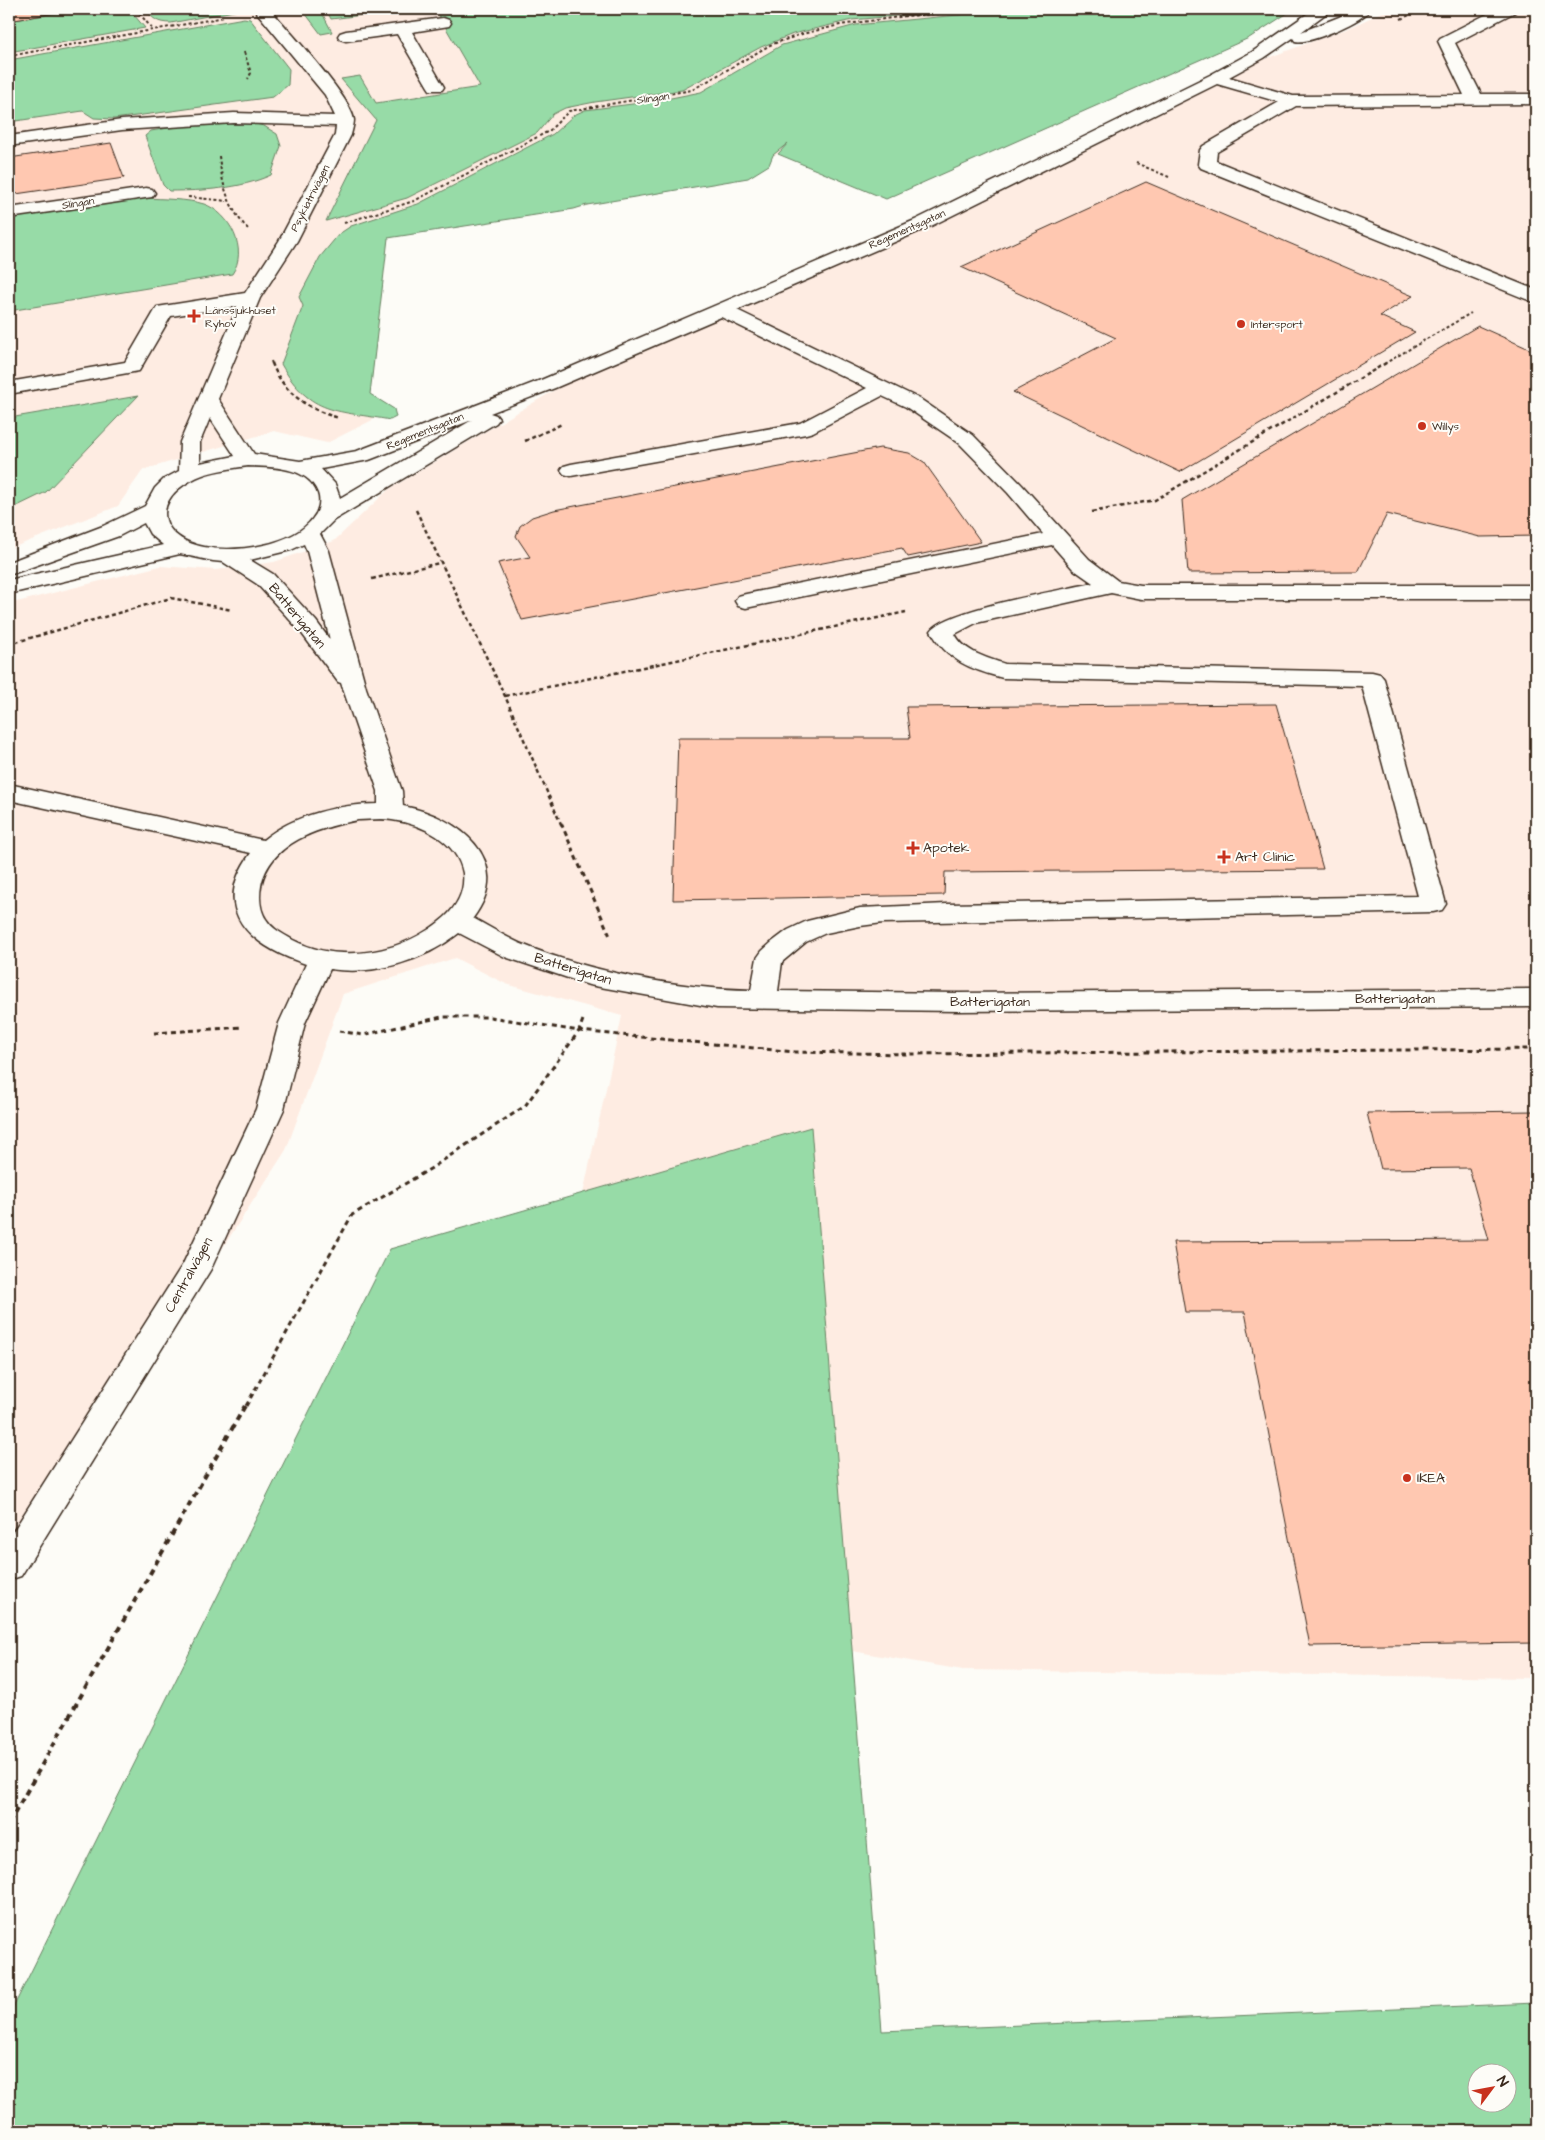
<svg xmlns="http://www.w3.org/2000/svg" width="1545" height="2140" font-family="'Architects Daughter',sans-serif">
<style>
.built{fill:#feece2}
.green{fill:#97dba7;stroke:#698262;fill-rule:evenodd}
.building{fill:#ffc8b1;stroke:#3b2a1e}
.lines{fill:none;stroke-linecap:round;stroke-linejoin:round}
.minor-casing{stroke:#3b2a1e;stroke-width:3}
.path-far3{stroke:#3b2a1e;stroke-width:2;stroke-dasharray:3 2.5;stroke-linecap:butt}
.path-far2{stroke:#3b2a1e;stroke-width:2.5;stroke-dasharray:4 3;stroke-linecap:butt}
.path-far1{stroke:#3b2a1e;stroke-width:3;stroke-dasharray:5 4;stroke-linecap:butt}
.path{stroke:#3b2a1e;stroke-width:4;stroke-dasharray:6 5;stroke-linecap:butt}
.minor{fill:#fdfcf7;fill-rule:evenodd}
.poi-dot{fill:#c8321e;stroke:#fdfcf7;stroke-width:2}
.labels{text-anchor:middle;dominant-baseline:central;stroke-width:4;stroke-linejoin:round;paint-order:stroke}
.far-street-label{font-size:11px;fill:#3b2a1e;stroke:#fdfcf7}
.far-poi-label{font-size:11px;fill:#3b2a1e;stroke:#fdfcf7;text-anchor:start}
.street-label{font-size:14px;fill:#3b2a1e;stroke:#fdfcf7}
.poi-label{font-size:14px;fill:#3b2a1e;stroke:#fdfcf7;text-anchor:start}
</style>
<rect width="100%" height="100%" fill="#fdfcf7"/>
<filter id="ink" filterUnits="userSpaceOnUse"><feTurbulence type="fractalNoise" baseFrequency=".02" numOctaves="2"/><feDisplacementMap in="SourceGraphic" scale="10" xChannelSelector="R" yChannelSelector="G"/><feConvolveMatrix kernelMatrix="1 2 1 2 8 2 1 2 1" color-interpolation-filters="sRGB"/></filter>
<g filter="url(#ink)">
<g class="built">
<polygon points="9,9 1097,9 789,144 778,154 574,209 388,238 370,394 394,409 327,443 274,431 143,470 118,506 9,549"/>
<polygon points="1389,9 1536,9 1536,1678 963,1670 496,1590 622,1016 506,984 455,958 343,994 286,1150 64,1493 9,1588 9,604 160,566 216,570 274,562 334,541 388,490 563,385 1262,60 1349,28"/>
</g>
<g class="green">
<polygon points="78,9 129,9 145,28 9,52 9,21"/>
<path d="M 145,9 L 238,9 L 239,10 L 171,23 C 157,23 153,19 145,9 Z"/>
<polygon points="302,9 320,9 332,32 321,34"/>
<polygon points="326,9 409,9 331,19"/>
<polygon points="435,9 992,9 936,12 852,20 793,34 761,47 682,90 595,102 565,108 553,114 537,133 407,198 326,221 376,120 341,79 360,76 376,103 480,87"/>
<path d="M 1019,9 L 1294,9 L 1249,38 L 886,199 L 778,154 L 788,143 L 773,155 L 769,165 L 748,178 L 587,205 L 574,209 L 388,238 L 370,394 L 394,409 L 396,417 L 390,420 C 338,410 310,416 281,364 L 303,306 L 299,297 L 320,257 L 339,234 L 351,226 L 418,204 L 553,134 L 574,115 L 585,110 L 656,101 L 701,92 L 782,45 L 856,25 Z"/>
<polygon points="244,18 250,19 289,69 288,85 273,97 114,119 94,118 83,111 9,122 9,60"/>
<path d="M 243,121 L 264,126 L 277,134 L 281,146 L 271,175 C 240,189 202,191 169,191 L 163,185 L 145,136 L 151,131 L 203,122 Z"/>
<path d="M 145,198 C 162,199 188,199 204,204 C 230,213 249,250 232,274 L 9,311 L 9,218 Z"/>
<polygon points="138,396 46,492 9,510 9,418"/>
<path d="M 811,1127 L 882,2031 L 1536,2003 L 1536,2131 L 9,2131 L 9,2016 L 390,1249 ZM 1478,2072 L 1508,2072 L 1508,2102 L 1478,2102 Z"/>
</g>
<g class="building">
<polygon points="9,9 78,9 9,21"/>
<polygon points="111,143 124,178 9,195 9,158"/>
<polygon points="1146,182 1413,296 1380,316 1415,332 1180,472 1013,392 1116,338 961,267"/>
<polygon points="1478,326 1536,352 1536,536 1480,537 1387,514 1358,572 1188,573 1182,500"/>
<polygon points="880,448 909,453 924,462 981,542 908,557 902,548 522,620 498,563 530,557 516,536 520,526 532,517 554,510"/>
<polygon points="1276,704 1323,869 945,872 944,895 673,900 678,738 910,738 906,707"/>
<polygon points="1536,1111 1536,1643 1310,1646 1245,1312 1185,1312 1173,1242 1489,1240 1469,1168 1381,1169 1367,1113"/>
</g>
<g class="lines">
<defs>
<g id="minor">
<path d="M 254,9 L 270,9 C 287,29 352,98 354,120 C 354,124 352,131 351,135 L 297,241 L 260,298 L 218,399 L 254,454 L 300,461 L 357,451 L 541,380 L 915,220 L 1210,75 L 1252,52 L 1314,9 L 1332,9 L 1301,32 L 1339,17 L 1352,9 L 1371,9 C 1363,21 1309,45 1295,41 L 1293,38 L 1264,58 L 1229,77 L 1293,96 L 1464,95 L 1438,41 L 1440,38 L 1497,9 L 1517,9 L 1515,12 L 1455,43 L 1481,94 L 1536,94 L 1536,104 L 1296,106 L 1217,152 L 1216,161 L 1536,290 L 1536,303 L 1201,168 L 1198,164 L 1200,150 L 1203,146 L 1279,102 L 1217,84 L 927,228 L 737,310 L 920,399 L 973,435 L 1022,485 L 1089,559 L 1118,581 L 1141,585 L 1536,585 L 1536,599 L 1141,599 L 1111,593 L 976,623 L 955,634 C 964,652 987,658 1005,664 L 1372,672 L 1380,674 L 1384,679 L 1446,904 L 1442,910 L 1433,912 L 883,923 L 860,926 L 826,933 L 806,942 L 782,962 L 778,991 L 959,993 L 1536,989 L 1536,1007 L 959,1011 L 717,1008 L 589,985 L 505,957 L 459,933 C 424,961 374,976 330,969 L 305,1023 L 284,1109 L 211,1269 L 21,1576 L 9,1580 L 9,1538 L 183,1264 L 256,1109 L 279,1023 L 306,964 C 252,947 208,911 251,853 L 9,800 L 9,784 L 263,840 C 293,815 340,804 378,804 L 378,791 L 341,683 L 338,682 L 300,631 L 257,584 L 223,562 L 213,561 L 180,554 L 9,594 L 9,580 L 163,545 L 150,534 L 144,523 L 119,536 L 9,575 L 9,562 L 103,526 L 145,506 L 155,488 L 164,479 L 179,471 L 180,442 L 238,306 L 171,316 L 139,371 L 9,394 L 9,382 L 125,362 L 157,307 L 245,293 L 279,241 L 335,135 L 336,126 L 234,123 L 122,130 L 9,146 L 9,136 L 122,120 L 234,113 L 335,116 L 325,95 ZM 721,317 L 867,388 L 800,423 L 571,464 L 564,466 L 561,470 L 564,474 L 571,476 L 806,434 L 813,432 L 882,396 L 906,407 L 959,443 L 1008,493 L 1043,534 L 746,594 L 738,596 L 735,601 L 738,606 L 746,608 L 1052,545 L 1073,569 L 1093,583 C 1063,590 946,609 931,631 C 946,660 972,670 1003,678 L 1362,686 L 1418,896 L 947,904 L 860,908 L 807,921 L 788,930 L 772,942 L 762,951 L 757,958 L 751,990 C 680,989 590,972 524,945 C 507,938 490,927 473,918 C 517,860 457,816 403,806 L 402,791 L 366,688 L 329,551 L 320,534 L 334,520 L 496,423 L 499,419 L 496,415 L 490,413 L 555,388 ZM 210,418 L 235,456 L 200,463 L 200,442 ZM 472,420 L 340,498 L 335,484 L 321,469 L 369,460 ZM 248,466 C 271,467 308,466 318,493 C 321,501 319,511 313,518 C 293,546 235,553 204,547 C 162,539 149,504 190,481 C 207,471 228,469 248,466 ZM 304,544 L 307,551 L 330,640 L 316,621 L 273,574 L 250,560 L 291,550 ZM 358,820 C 369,820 381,818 392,820 C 422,824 457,841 463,873 C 465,891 457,906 445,917 C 404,953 342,965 293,940 C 283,934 272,929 266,919 C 260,910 259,897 261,886 C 270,842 319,828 358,820 Z"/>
<polygon points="443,18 449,20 451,23 449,26 412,32 444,87 442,90 430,90 428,87 397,34 346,41 340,39 338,36 340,33 346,31"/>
<polygon points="146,188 152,189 155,193 152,197 9,218 9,208"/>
</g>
</defs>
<use href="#minor" class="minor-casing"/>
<g class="path-far3">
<polyline points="136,9 153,30"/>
<polyline points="1401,19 1420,10"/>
<polyline points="244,52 251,73 248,79"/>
<polyline points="9,56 225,17"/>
<path d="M 219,156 C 222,184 228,208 248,229"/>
<polyline points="1136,163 1169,177"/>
<polyline points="188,197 227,201"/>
<polyline points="344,223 414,201 549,131 569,111 692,90 770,45 802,34 840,25 906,16 1007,9"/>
<polyline points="271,361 272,364"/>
<polyline points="1384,364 1471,313"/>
</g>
<g class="path-far2">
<path d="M 272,363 C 283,393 309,410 339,418"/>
<polyline points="525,441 562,424"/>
<polyline points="416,510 505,696 561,824"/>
<polyline points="1092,512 1155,500 1386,363"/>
<polyline points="372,579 439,563"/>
<polyline points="9,644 171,598 232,610"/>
<polyline points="505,696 906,612"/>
</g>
<g class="path-far1">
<polyline points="561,823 610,936"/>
<polyline points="339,1031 363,1035 442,1017 490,1017 579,1031 795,1052 908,1054 1536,1049"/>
<polyline points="154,1033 243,1027"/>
<polyline points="246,1406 352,1215 430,1169 525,1106 579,1031 584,1017"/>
</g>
<polyline class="path" points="9,1823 246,1404"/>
<use href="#minor" class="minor"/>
</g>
</g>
<g class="poi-dot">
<path d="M191.5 308.5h5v5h5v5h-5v5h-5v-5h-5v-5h5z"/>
<circle cx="1241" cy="324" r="5"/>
<circle cx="1422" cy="426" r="5"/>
<path d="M910.5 840.5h5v5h5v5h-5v5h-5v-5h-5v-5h5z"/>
<path d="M1221.5 849.5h5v5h5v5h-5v5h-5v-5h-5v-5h5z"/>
<circle cx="1407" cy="1478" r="5"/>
</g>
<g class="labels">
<g class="far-street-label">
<text transform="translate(653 98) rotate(-8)">Slingan</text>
<text transform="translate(310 198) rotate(-63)">Psykiatrivägen</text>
<text transform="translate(78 203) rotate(-9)">Slingan</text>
<text transform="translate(907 229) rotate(-24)">Regementsgatan</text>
<text transform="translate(425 431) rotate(-22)">Regementsgatan</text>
</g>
<g class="far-poi-label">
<text x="205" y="310">Länssjukhuset<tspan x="205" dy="13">Ryhov</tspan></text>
<text x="1251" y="324">Intersport</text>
<text x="1432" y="426">Willys</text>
</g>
<g class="street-label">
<text transform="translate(297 616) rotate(50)">Batterigatan</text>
<text transform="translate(573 969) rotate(17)">Batterigatan</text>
<text x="1395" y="999">Batterigatan</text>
<text x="990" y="1002">Batterigatan</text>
<text transform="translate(189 1275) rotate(-61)">Centralvägen</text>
</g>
<g class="poi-label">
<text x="923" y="848">Apotek</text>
<text x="1235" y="857">Art Clinic</text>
<text x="1417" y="1478">IKEA</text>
</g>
</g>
<rect width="1545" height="2140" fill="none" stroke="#fdfcf7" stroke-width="30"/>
<rect x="15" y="15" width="1515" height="2110" fill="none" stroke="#3b2a1e" stroke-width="2" filter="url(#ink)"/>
<g transform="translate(1492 2088) rotate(58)"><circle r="24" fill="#fdfcf7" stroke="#afa8a0"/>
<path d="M0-4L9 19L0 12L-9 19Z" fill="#c8321e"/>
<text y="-8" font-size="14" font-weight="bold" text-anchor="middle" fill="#3b2a1e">N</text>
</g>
</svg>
